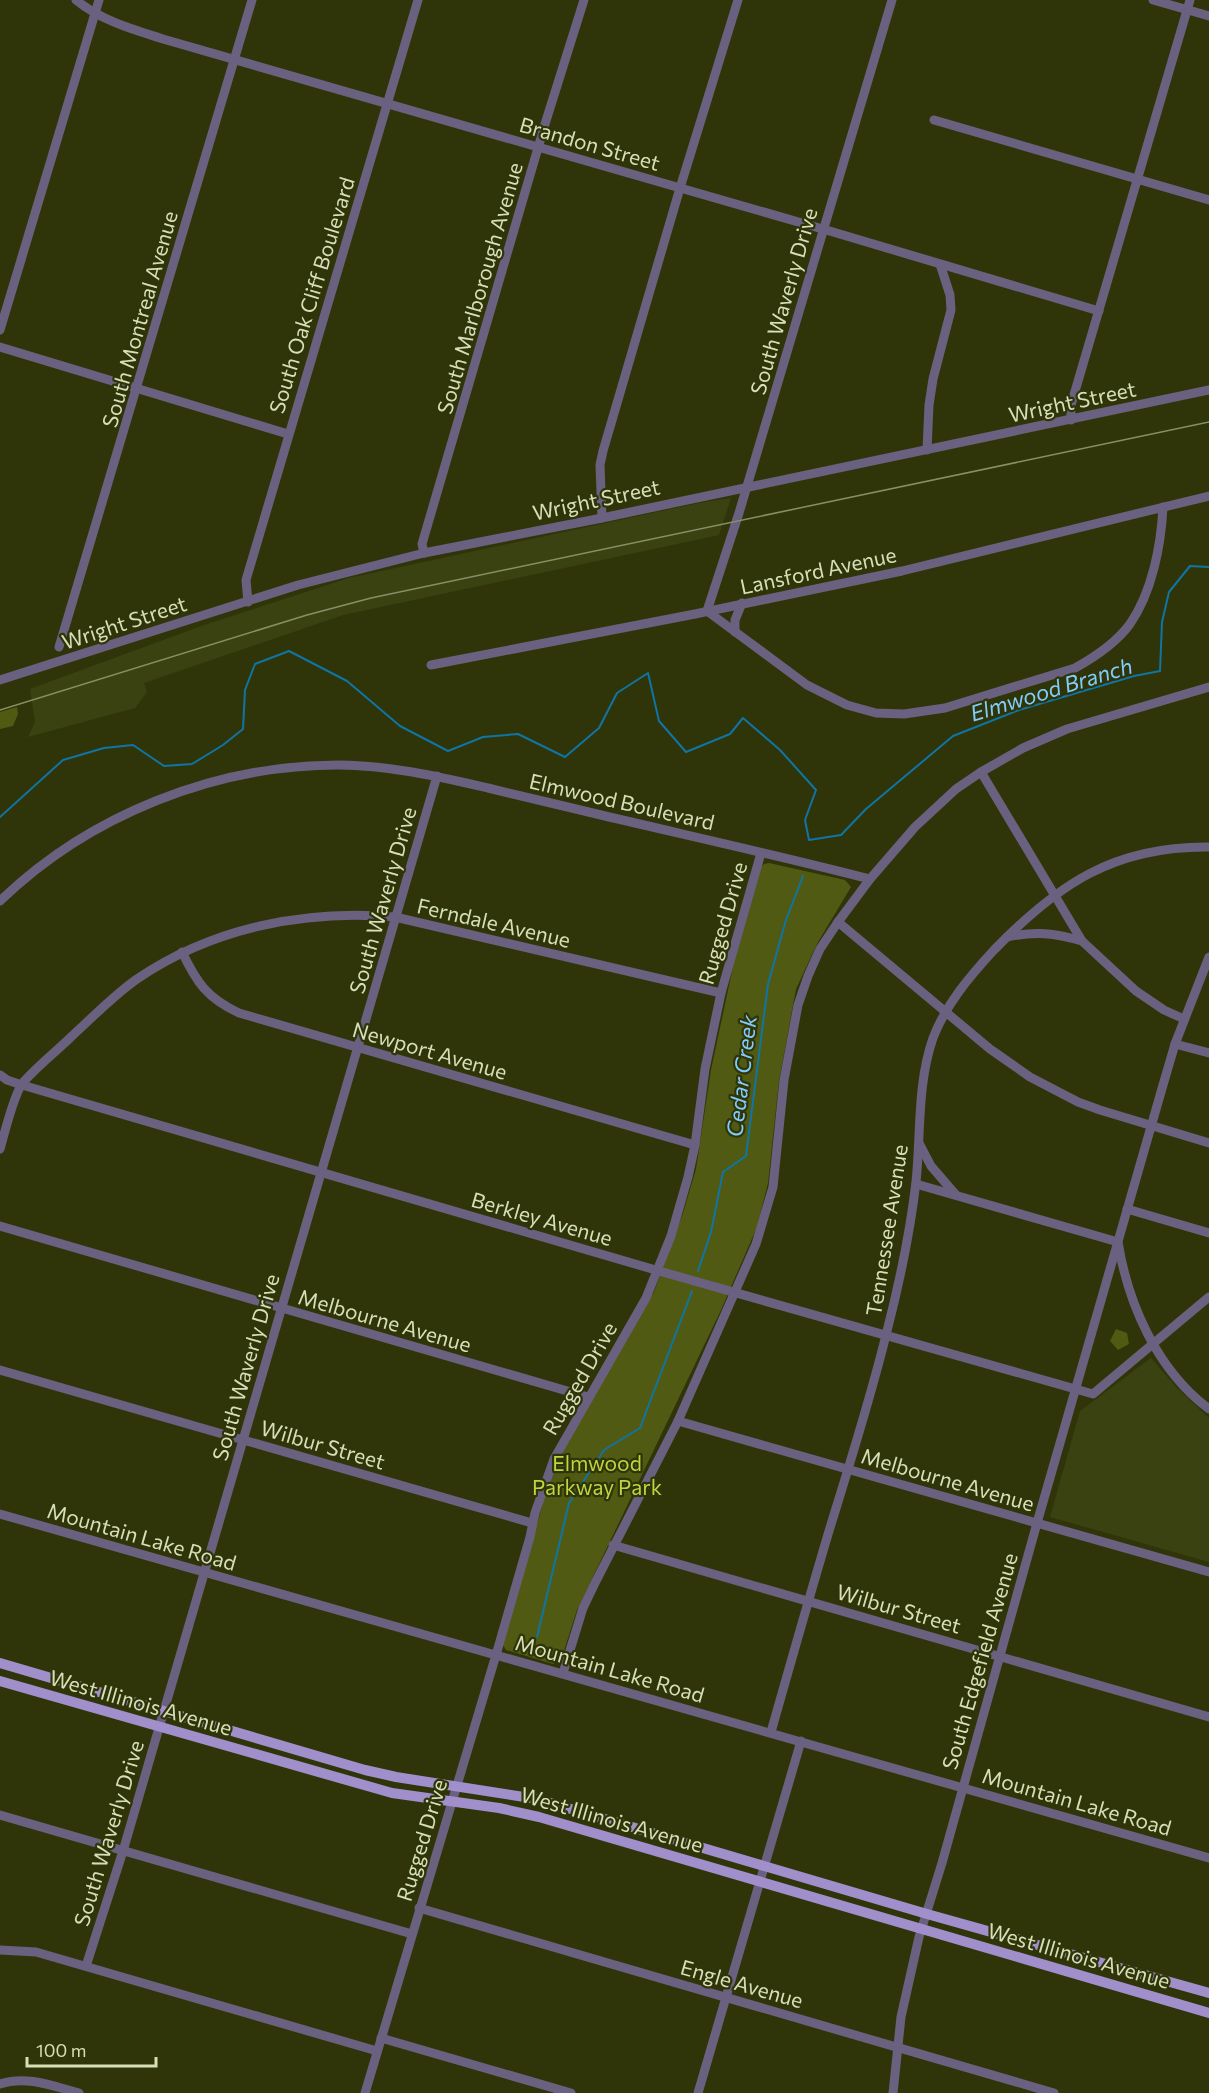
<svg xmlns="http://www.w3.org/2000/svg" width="1209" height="2093" font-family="Commissioner,sans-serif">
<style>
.built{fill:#3b4212}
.green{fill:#505a12}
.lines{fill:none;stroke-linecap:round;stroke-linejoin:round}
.stream{stroke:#1074a5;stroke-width:2}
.minor{stroke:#69617f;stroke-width:9}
.major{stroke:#a18fcc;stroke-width:10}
.tram{stroke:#888f65;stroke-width:1.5}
.labels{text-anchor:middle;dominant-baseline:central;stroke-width:4.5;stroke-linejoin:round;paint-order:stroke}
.street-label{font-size:21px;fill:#d6dfb7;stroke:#2f3509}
.park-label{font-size:21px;fill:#bfd640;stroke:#2f3509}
.water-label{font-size:22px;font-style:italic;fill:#80cdfd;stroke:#2f3509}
</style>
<rect width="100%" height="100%" fill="#2f3509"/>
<g class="built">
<polygon points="731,498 719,535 343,615 144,683 147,692 135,708 28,737 35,722 30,689 204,625 349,578 699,503"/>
<polygon points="1151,1358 1177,1388 1209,1418 1209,1562 1050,1517 1080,1411"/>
</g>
<g class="green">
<polygon points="17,707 18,714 13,726 0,729 0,712"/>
<polygon points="769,863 845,880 851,887 818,942 796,989 779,1081 768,1183 757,1227 721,1310 577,1610 561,1660 553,1664 506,1650 503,1645 545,1496 559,1460 588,1404 654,1292 683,1213 696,1169 711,1070 734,962 761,867 764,864"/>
<polygon points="1116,1329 1127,1333 1129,1344 1118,1350 1110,1341"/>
</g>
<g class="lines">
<g class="stream">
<polyline points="0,817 63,760 104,748 133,745 164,766 192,764 223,745 243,729 245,690 255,664 289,651 347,681 400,726 448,751 483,737 518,734 565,757 599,728 617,693 648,673 659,721 686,752 730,734 743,718 780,750 816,790 805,820 809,840 841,835 866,809 953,736 1019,710 1134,676 1160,671 1162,622 1169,592 1190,566 1209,567"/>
<polyline points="698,1271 711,1232 723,1172 746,1156 768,984 786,920 803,876"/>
<polyline points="537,1637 569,1503 604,1450 640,1428 692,1291"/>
</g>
<g class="minor">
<path d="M 76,0 C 102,21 132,29 163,39 L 833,232 L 1099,311"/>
<path d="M 892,0 L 739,513 L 707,611 L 807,685 L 847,705 L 876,713 L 904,714 L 945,708 L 1075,668 C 1095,657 1116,643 1130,624 C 1152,592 1161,546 1163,507"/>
<polyline points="1153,0 1209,16"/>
<polyline points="934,120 1209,200"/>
<polyline points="0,330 99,0"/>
<polyline points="0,347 288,434"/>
<polyline points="1071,420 1071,405 1190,0"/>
<polyline points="927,450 929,405 933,379 951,310 950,295 940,264"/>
<polyline points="602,518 600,465 603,451 680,188 738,0"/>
<polyline points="424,553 422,544 545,124 584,0"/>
<polyline points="248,602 246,580 418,0"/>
<polyline points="735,632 735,620 742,603"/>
<polyline points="59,647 252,0"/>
<polyline points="431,665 695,614 902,571 1209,496"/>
<polyline points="0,680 298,585 424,553 602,518 1209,390"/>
<polyline points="981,772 1082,941 1136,991 1164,1010 1184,1019"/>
<path d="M 0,901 C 89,815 215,765 338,765 C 389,765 440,777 488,788 C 526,797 563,806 601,815 C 690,836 781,856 870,879"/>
<polyline points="838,922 990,1049 1030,1077 1078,1102 1100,1110 1209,1143"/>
<path d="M 1007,937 C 1036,931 1054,933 1082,941"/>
<path d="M 182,952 C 197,983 207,998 239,1013 L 695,1145"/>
<polyline points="1175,1044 1209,1053"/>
<polyline points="0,1075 7,1080 22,1085 666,1273 1093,1394 1209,1297"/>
<polyline points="919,1143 931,1166 956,1195"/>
<path d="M 0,1149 C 5,1132 13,1097 22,1084 C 33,1070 58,1050 72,1036 C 93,1017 114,995 137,979 C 212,928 305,909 395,917 L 721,993"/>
<path d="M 916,1184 L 1118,1242 C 1128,1304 1157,1370 1209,1409"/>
<polyline points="1127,1209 1209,1233"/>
<polyline points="0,1226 588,1397"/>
<polyline points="0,1370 532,1523"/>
<polyline points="678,1421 1209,1572"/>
<polyline points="0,1514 1209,1858"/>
<polyline points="613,1545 1209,1717"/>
<polyline points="563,1673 583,1608 594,1585 678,1421 756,1244 773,1187 784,1080 798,1005 808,976 820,949 838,922 870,879 915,827 956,789 981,772 1023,748 1067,729 1209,687"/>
<path d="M 771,1732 C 790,1665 809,1598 829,1531 C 849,1466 870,1400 886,1335 C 899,1285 910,1233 916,1182 C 921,1134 917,1084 933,1038 C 946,1004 970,976 994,950 C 1058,884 1114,846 1209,847"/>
<polyline points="0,1815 412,1934"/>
<polyline points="419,1908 1054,2093"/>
<polyline points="0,1950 36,1952 377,2051"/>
<polyline points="86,1966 123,1851 437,776"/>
<polyline points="381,2038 571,2093"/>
<path d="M 0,2084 C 26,2075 53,2086 79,2093"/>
<polyline points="365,2093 496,1655 530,1537 535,1513 554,1459 646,1298 671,1236 688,1177 695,1145 705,1069 721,993 761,853"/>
<polyline points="698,2093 801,1741"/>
<polyline points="893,2093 901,2017 919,1937 942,1863 1039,1516 1163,1085 1175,1044 1209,957"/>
</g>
<g class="major">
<polyline points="0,1663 365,1770 396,1777 537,1799 927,1914 1209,1993"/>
<polyline points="0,1681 392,1793 499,1808 539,1817 1209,2013"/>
</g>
<polyline class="tram" points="0,710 307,615 371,598 1209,422"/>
</g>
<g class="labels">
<g class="street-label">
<text transform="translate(590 143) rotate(16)">Brandon Street</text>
<text transform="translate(479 288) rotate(-74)">South Marlborough Avenue</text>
<text transform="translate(311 295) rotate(-73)">South Oak Cliff Boulevard</text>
<text transform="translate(783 301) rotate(-74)">South Waverly Drive</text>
<text transform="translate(139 319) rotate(-74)">South Montreal Avenue</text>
<text transform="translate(1072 401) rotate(-12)">Wright Street</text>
<text transform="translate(596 499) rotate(-12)">Wright Street</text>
<text transform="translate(818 570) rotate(-12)">Lansford Avenue</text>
<text transform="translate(124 622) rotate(-18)">Wright Street</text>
<text transform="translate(622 801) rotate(13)">Elmwood Boulevard</text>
<text transform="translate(382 900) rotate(-74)">South Waverly Drive</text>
<text transform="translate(494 922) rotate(13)">Ferndale Avenue</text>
<text transform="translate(722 923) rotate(-74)">Rugged Drive</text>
<text transform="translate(430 1050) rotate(16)">Newport Avenue</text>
<text transform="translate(542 1218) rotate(16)">Berkley Avenue</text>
<text transform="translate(886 1230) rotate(-81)">Tennessee Avenue</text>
<text transform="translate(385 1320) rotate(16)">Melbourne Avenue</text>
<text transform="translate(245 1367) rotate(-74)">South Waverly Drive</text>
<text transform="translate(579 1378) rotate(-60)">Rugged Drive</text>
<text transform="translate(323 1444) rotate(16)">Wilbur Street</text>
<text transform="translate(948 1479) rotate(16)">Melbourne Avenue</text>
<text transform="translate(142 1536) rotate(16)">Mountain Lake Road</text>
<text transform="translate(899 1608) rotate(16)">Wilbur Street</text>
<text transform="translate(979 1661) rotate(-74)">South Edgefield Avenue</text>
<text transform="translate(610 1668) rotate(16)">Mountain Lake Road</text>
<text transform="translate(141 1702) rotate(16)">West Illinois Avenue</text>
<text transform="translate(1077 1801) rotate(16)">Mountain Lake Road</text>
<text transform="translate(612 1819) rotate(16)">West Illinois Avenue</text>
<text transform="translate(108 1833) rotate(-73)">South Waverly Drive</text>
<text transform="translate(421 1840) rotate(-73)">Rugged Drive</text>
<text transform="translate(1079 1955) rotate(16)">West Illinois Avenue</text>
<text transform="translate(742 1983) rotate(16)">Engle Avenue</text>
</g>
<g class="park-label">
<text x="597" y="1462">Elmwood<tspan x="597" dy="24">Parkway Park</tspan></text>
</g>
<g class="water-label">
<text transform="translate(1051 689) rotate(-17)">Elmwood Branch</text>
<text transform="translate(741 1076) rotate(-83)">Cedar Creek</text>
</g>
</g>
<path d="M27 2057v9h129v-9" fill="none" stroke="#d6dfb7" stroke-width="3"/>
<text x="36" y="2057" font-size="18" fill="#d6dfb7" stroke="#2f3509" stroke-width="4.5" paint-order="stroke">100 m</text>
</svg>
